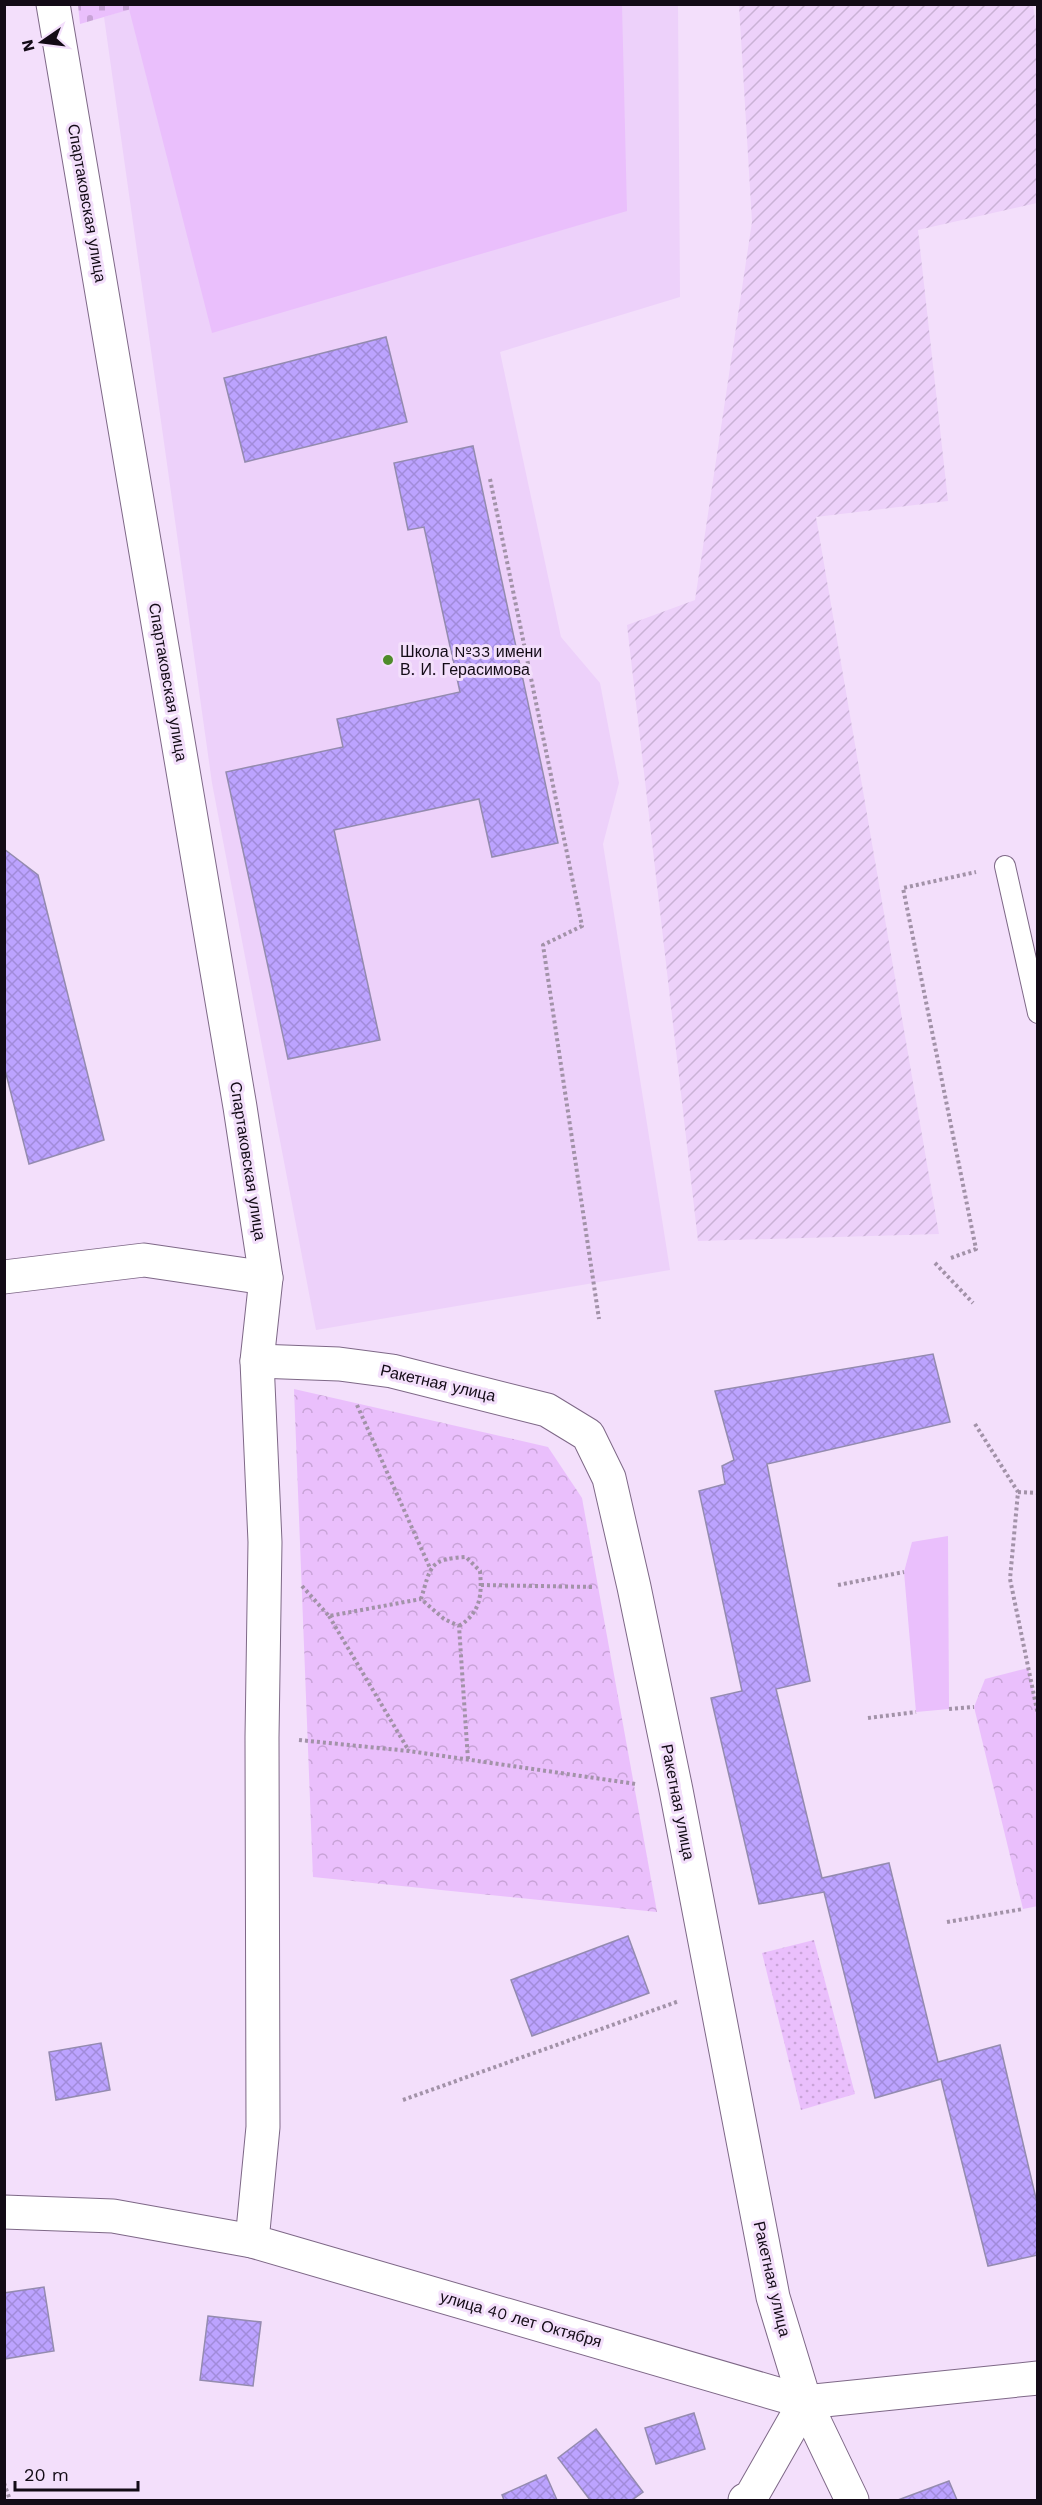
<svg xmlns="http://www.w3.org/2000/svg" width="1042" height="2505" font-family="'Work Sans',sans-serif">
<style>
.built{fill:#edd1fa}
.industrial{fill:url(#industrial-furrows)}
.grass{fill:#eabffc}
.cemetery{fill:url(#cemetery-stones)}
.park{fill:url(#park-crowns)}
.garden{fill:url(#garden-dots)}
.building{fill:url(#building-cross-hatch);stroke:#948baf;stroke-width:1.5}
.lines{fill:none;stroke-linecap:round;stroke-linejoin:round}
.lane-casing{stroke:#7e6887;stroke-width:22}
.street-casing{stroke:#7e6887;stroke-width:35}
.secondary-casing{stroke:#7e6887;stroke-width:35}
.path{stroke:#a292a8;stroke-width:4;stroke-dasharray:3 3;stroke-linecap:butt}
.lane{stroke:#fff;stroke-width:20}
.street{stroke:#fff;stroke-width:33}
.secondary{stroke:#fff;stroke-width:33}
.poi-dot{fill:#4e8b2a;stroke:#f3dffb;stroke-width:2}
.labels{text-anchor:middle;dominant-baseline:central;stroke-width:6;stroke-linejoin:round;paint-order:stroke}
.street-label{font-size:16px;fill:#130b16;stroke:#f3dffb}
.poi-label{font-size:16px;fill:#130b16;stroke:#f3dffb;text-anchor:start}
</style>
<defs>
<pattern id="industrial-furrows" width="10" height="10" patternUnits="userSpaceOnUse" patternTransform="scale(1.5)"><rect width="10" height="10" fill="#edd1fa"/><path d="M-1 1l2-2M0 10L10 0M9 11l2-2" fill="none" stroke="#cab2d6"/></pattern>
<pattern id="cemetery-stones" width="16" height="16" patternUnits="userSpaceOnUse" patternTransform="scale(1.5)"><rect width="16" height="16" fill="#eabffc"/><path d="M2 7V4a2 2 0 0 1 4 0v3zM10 15v-3a2 2 0 0 1 4 0v3z" fill="#c8a3d7"/></pattern>
<pattern id="park-crowns" width="20" height="18" patternUnits="userSpaceOnUse" patternTransform="scale(1.5)"><rect width="20" height="18" fill="#eabffc"/><path d="M2 6a3 3 0 1 1 6 0M12 15a3 3 0 1 1 6 0" fill="none" stroke="#c8a3d7"/></pattern>
<pattern id="garden-dots" width="8" height="8" patternUnits="userSpaceOnUse" patternTransform="scale(1.5)"><rect width="8" height="8" fill="#eabffc"/><path d="M2 2h.1M6 6h.1" fill="none" stroke="#c8a3d7" stroke-width="1.8" stroke-linecap="round"/></pattern>
<pattern id="building-cross-hatch" width="8" height="8" patternUnits="userSpaceOnUse" patternTransform="scale(1.5)"><rect width="8" height="8" fill="#bca3ff"/><path d="M0 0l8 8M0 8l8-8" fill="none" stroke="#a18bda"/></pattern>
</defs>
<rect width="100%" height="100%" fill="#f3dffb"/>
<polygon class="built" points="145,4 678,5 680,297 500,352 561,637 600,683 619,783 603,844 670,1270 316,1330 212,783 104,17"/>
<polygon class="industrial" points="739,5 1033,5 1038,42 1037,203 918,230 948,501 816,517 939,1234 698,1241 627,625 695,600 752,222"/>
<g class="grass">
<polygon points="145,4 622,5 627,211 212,333 129,9"/>
<polygon points="948,1536 949,1709 916,1712 904,1572 912,1542"/>
</g>
<polygon class="cemetery" points="78,5 78,4 145,5 80,24"/>
<g class="park">
<polygon points="294,1389 548,1447 582,1498 657,1912 313,1877"/>
<polygon points="1028,1668 1038,1710 1038,1906 1023,1909 974,1707 985,1679"/>
</g>
<polygon class="garden" points="814,1940 855,2094 801,2110 762,1953"/>
<g class="building">
<polygon points="386,337 407,422 245,462 224,378"/>
<polygon points="473,446 558,843 492,857 479,799 334,830 380,1040 288,1059 226,772 343,747 337,719 460,692 424,527 408,530 394,463"/>
<polygon points="4,849 38,875 104,1140 29,1164 4,1066"/>
<polygon points="933,1354 950,1422 767,1464 810,1681 776,1689 822,1878 889,1863 938,2062 1000,2045 1038,2207 1038,2255 988,2266 941,2079 875,2098 824,1892 759,1904 711,1698 742,1691 699,1491 725,1484 722,1466 734,1460 715,1391"/>
<polygon points="628,1936 649,1993 532,2036 511,1980"/>
<polygon points="101,2043 110,2090 56,2100 49,2052"/>
<polygon points="44,2287 54,2351 4,2359 4,2293"/>
<polygon points="208,2316 261,2322 253,2386 200,2380"/>
<polygon points="694,2413 705,2449 656,2464 645,2428"/>
<polygon points="596,2429 643,2492 632,2500 590,2500 558,2458"/>
<polygon points="546,2475 557,2500 504,2500 502,2495"/>
<polygon points="949,2481 957,2500 898,2500"/>
</g>
<g class="lines">
<defs>
<polyline id="lane" points="1005,866 1038,1013"/>
<g id="street">
<polyline points="4,1277 144,1260 266,1278"/>
<polyline points="4,2212 113,2216 252,2241"/>
<polyline points="745,2500 751,2497 805,2402 1038,2378"/>
</g>
<g id="secondary">
<polyline points="53,4 240,1107 266,1278 257,1361 265,1542 262,1737 263,2127 252,2241 805,2402"/>
<polyline points="257,1361 339,1364 392,1371 547,1410 588,1435 609,1478 634,1587 676,1790 773,2297 805,2402 852,2500"/>
</g>
</defs>
<use href="#lane" class="lane-casing"/>
<use href="#street" class="street-casing"/>
<use href="#secondary" class="secondary-casing"/>
<g class="path">
<polyline points="490,479 582,926 543,945 599,1319"/>
<polyline points="951,1258 976,1249 903,888 976,872"/>
<polyline points="935,1263 973,1303"/>
<polyline points="357,1405 430,1568"/>
<polyline points="975,1424 1018,1492 1010,1579 1038,1715"/>
<polyline points="1018,1492 1038,1493"/>
<polyline points="481,1585 594,1587"/>
<polyline points="838,1585 904,1572"/>
<polyline points="302,1586 329,1616 421,1599"/>
<polyline points="329,1616 409,1751"/>
<path d="M 459,1626 C 481,1612 482,1595 480,1571 L 466,1557 C 429,1559 431,1566 421,1599 L 444,1619 L 459,1626 L 468,1760"/>
<polyline points="949,1709 974,1707"/>
<polyline points="868,1718 916,1712"/>
<polyline points="299,1740 409,1751 636,1784"/>
<polyline points="947,1922 1023,1909"/>
<polyline points="403,2100 679,2001"/>
<polyline points="4,2483 10,2500"/>
</g>
<use href="#lane" class="lane"/>
<use href="#street" class="street"/>
<use href="#secondary" class="secondary"/>
</g>
<circle class="poi-dot" cx="388" cy="660" r="6"/>
<g class="labels">
<g class="street-label">
<text transform="translate(87 203) rotate(80)">Спартаковская улица</text>
<text transform="translate(168 682) rotate(80)">Спартаковская улица</text>
<text transform="translate(248 1161) rotate(81)">Спартаковская улица</text>
<text transform="translate(438 1383) rotate(13)">Ракетная улица</text>
<text transform="translate(678 1802) rotate(79)">Ракетная улица</text>
<text transform="translate(772 2279) rotate(77)">Ракетная улица</text>
<text transform="translate(521 2319) rotate(16)">улица 40 лет Октября</text>
</g>
<g class="poi-label">
<text x="400" y="651">Школа №33 имени<tspan x="400" dy="18">В. И. Герасимова</tspan></text>
</g>
</g>
<rect width="1042" height="2505" fill="none" stroke="#130b16" stroke-width="12"/>
<g transform="translate(42 42) rotate(256)" stroke="#f3dffb" stroke-width="4.5" paint-order="stroke">
<path d="M0-4.5L10 22L0 15L-10 22Z" fill="#130b16"/>
<text y="-9" font-size="16" font-weight="bold" text-anchor="middle" fill="#130b16">N</text>
</g>
<path d="M15 2481v9h123v-9" fill="none" stroke="#130b16" stroke-width="3"/>
<text x="24" y="2481" font-size="18" fill="#130b16" stroke="#f3dffb" stroke-width="4.5" paint-order="stroke">20 m</text>
</svg>
